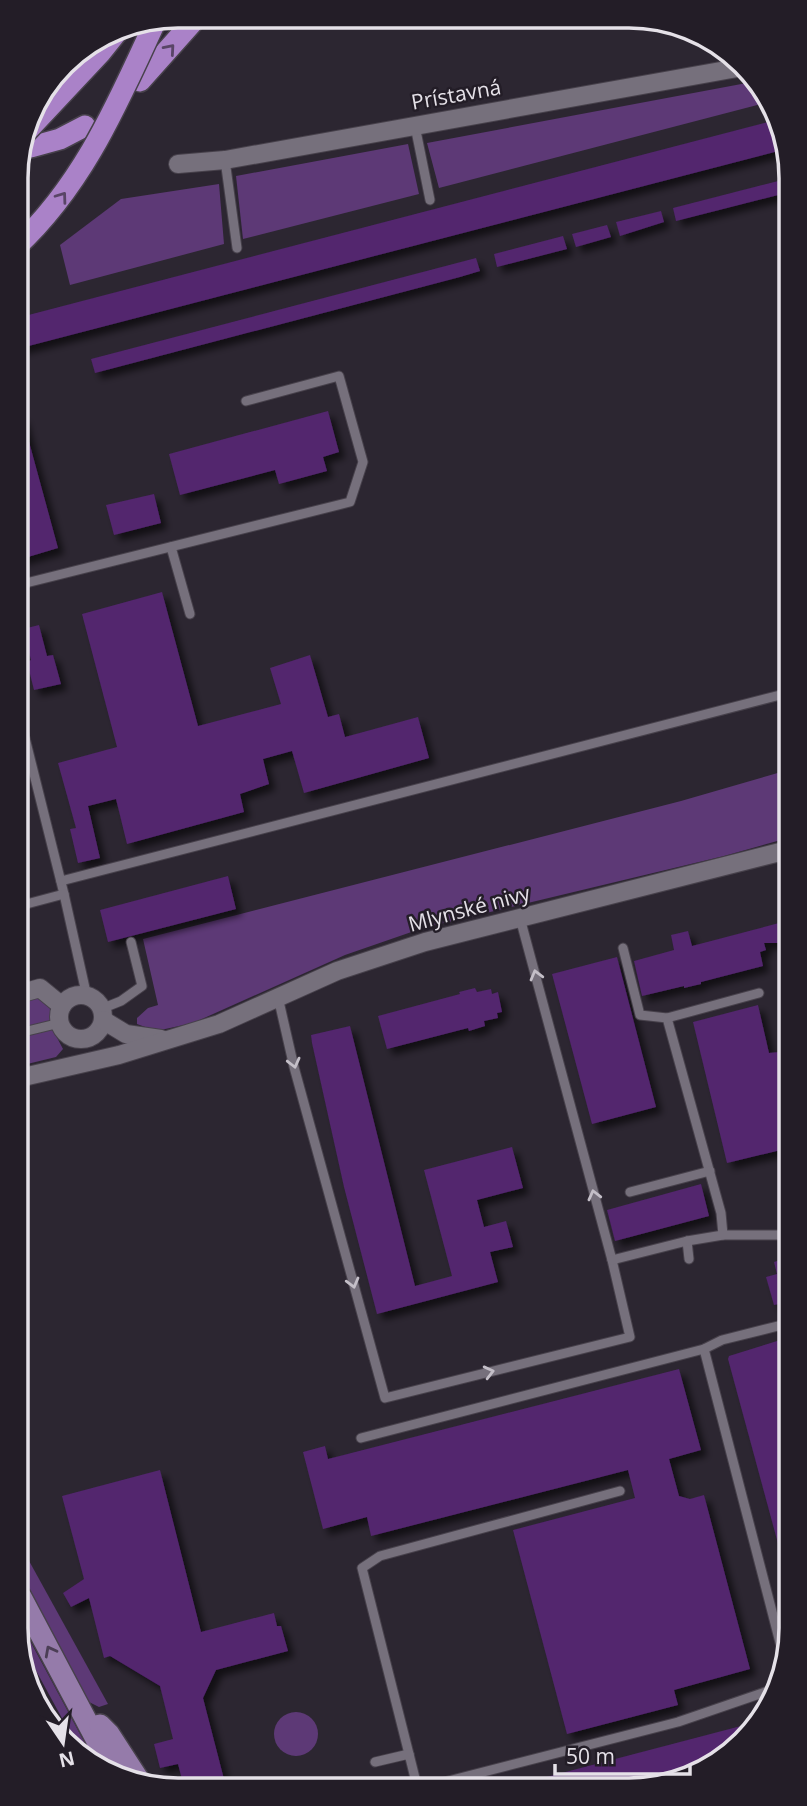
<svg xmlns="http://www.w3.org/2000/svg" width="807" height="1806" font-family="'Open Sans',sans-serif">
<style>
.green{fill:#5d3976}
.building{fill:#52256e;filter:url(#shadow)}
.lines{fill:none;stroke-linecap:round;stroke-linejoin:round}
.service-casing{stroke:#47414b;stroke-width:11}
.minor-casing{stroke:#47414b;stroke-width:20}
.primary-casing{stroke:#47414b;stroke-width:24}
.motorway-casing{stroke:#47414b;stroke-width:24}
.service{stroke:#76707c;stroke-width:9}
.minor{stroke:#76707c;stroke-width:18}
.primary{stroke:#957baa;stroke-width:21}
.motorway{stroke:#aa82c8;stroke-width:21}
.motorway-bridge-casing{stroke:#47414b;stroke-width:24;stroke-linecap:butt}
.motorway-bridge{stroke:#aa82c8;stroke-width:21}
.oneway{stroke:#594567}
.oneway2{stroke:#c4bfc8}
.oneway3{stroke:#4b3e55}
.labels{text-anchor:middle;dominant-baseline:central;stroke-width:5;stroke-linejoin:round;paint-order:stroke}
.street-label{font-size:21px;fill:#e5e1e8;stroke:#231d27}
.rim{fill:none;stroke:#e5e1e8;stroke-width:3.5}
</style>
<defs>
<filter id="shadow"><feDropShadow dx="6" dy="6" stdDeviation="3.5" flood-color="#0009"/></filter>
</defs>
<rect width="100%" height="100%" fill="#2c2631"/>
<g class="green">
<polygon points="752,82 765,103 439,188 427,143"/>
<polygon points="408,144 419,194 243,239 236,176"/>
<polygon points="219,184 224,244 70,285 60,245 121,199"/>
<polygon points="788,770 788,838 724,856 423,928 345,955 193,1023 156,1031 137,1024 137,1018 148,1008 158,1005 143,939 681,801"/>
<polygon points="39,997 51,1009 53,1030 63,1049 56,1057 19,1066 19,1002"/>
<polygon points="28,1559 108,1704 99,1707 89,1702 21,1574"/>
<polygon points="21,1624 95,1762 82,1755 21,1643"/>
<circle cx="296" cy="1734" r="22"/>
</g>
<g class="building">
<polygon points="776,120 786,136 786,149 17,349 17,318"/>
<polygon points="786,179 786,193 676,221 673,208"/>
<polygon points="661,211 664,222 620,236 616,222"/>
<polygon points="607,225 611,237 576,247 572,234"/>
<polygon points="563,236 567,249 497,267 494,254"/>
<polygon points="476,258 480,271 460,277 95,373 91,359"/>
<polygon points="328,411 339,452 323,457 327,471 279,484 275,470 180,495 169,454"/>
<polygon points="22,416 58,548 18,560 17,541 21,540 17,528 17,417"/>
<polygon points="154,494 161,523 114,535 106,505"/>
<polygon points="162,592 198,726 281,704 270,668 310,655 328,717 339,714 345,737 418,717 429,758 304,793 292,751 263,759 269,784 240,794 244,812 127,844 116,799 88,806 100,858 78,863 70,829 76,828 58,763 117,747 82,614"/>
<polygon points="39,625 47,656 53,655 61,684 34,690 27,662 31,660 23,629"/>
<polygon points="228,876 236,909 108,942 100,910"/>
<polygon points="779,923 779,943 764,943 766,950 760,952 763,966 701,982 701,984 684,988 684,986 642,996 634,961 674,950 671,935 688,931 692,946"/>
<polygon points="617,957 656,1107 592,1124 552,974"/>
<polygon points="475,988 477,992 491,989 492,994 498,992 502,1012 497,1013 498,1018 484,1021 485,1026 469,1031 468,1028 387,1049 378,1016 460,994 459,992"/>
<polygon points="758,1005 769,1053 789,1051 789,1112 784,1112 789,1134 789,1148 727,1163 693,1022"/>
<polygon points="350,1026 415,1286 452,1276 424,1170 512,1147 523,1188 477,1200 484,1227 506,1221 513,1247 490,1252 498,1282 377,1314 344,1187 312,1043 311,1035"/>
<polygon points="701,1184 709,1216 615,1241 607,1210"/>
<polygon points="789,1257 790,1302 774,1305 766,1277 777,1274 774,1262"/>
<polygon points="790,1337 791,1572 786,1573 728,1359 729,1356"/>
<polygon points="679,1369 701,1450 669,1459 679,1496 690,1499 704,1495 750,1669 674,1690 678,1705 567,1734 513,1530 635,1498 628,1470 371,1536 367,1517 323,1529 303,1452 325,1446 328,1459"/>
<polygon points="160,1470 201,1632 274,1613 277,1626 281,1626 288,1651 216,1670 203,1698 225,1783 212,1787 184,1787 178,1764 160,1768 154,1744 173,1739 160,1686 110,1656 104,1658 89,1598 71,1607 63,1593 84,1579 62,1496"/>
<polygon points="760,1721 757,1727 684,1776 651,1785 535,1785 535,1780"/>
</g>
<g class="lines">
<defs>
<g id="service">
<polyline points="415,126 430,200"/>
<polyline points="225,160 237,248"/>
<polyline points="171,547 190,614"/>
<polyline points="18,585 350,502 363,462 339,376 246,401"/>
<polyline points="18,710 64,894"/>
<polyline points="61,881 788,693"/>
<polyline points="19,906 64,894 87,997"/>
<polyline points="788,908 786,939 789,963"/>
<polyline points="623,948 640,1015 667,1018 721,1213 723,1235"/>
<polyline points="278,997 294,1067 385,1398 630,1337 612,1260 520,918"/>
<polyline points="101,1009 121,1001 142,986 131,942"/>
<polyline points="667,1018 759,993"/>
<polyline points="19,1033 60,1023"/>
<polyline points="630,1192 710,1171"/>
<polyline points="687,1241 689,1259"/>
<polyline points="612,1260 687,1241 723,1235 789,1235"/>
<polyline points="704,1349 784,1658"/>
<polyline points="361,1438 704,1349 722,1340 790,1323"/>
<polyline points="409,1754 362,1568 380,1556 620,1491"/>
<polyline points="375,1762 409,1754 417,1786"/>
<polyline points="429,1786 678,1722 771,1690"/>
</g>
<g id="minor">
<polyline points="178,164 225,160 743,67"/>
<polyline points="19,994 40,988 62,1006"/>
<circle cx="81" cy="1017" r="22"/>
<polyline points="103,1020 126,1034 161,1039"/>
<polyline points="19,1078 119,1055 219,1024 337,971 425,942 788,850"/>
</g>
<g id="primary">
<polyline points="21,1597 113,1771"/>
<polyline points="100,1725 109,1734 142,1785"/>
</g>
<g id="motorway">
<polyline points="140,81 198,16"/>
<polyline points="31,147 60,139 85,126"/>
</g>
</defs>
<use href="#service" class="service-casing"/>
<use href="#minor" class="minor-casing"/>
<use href="#primary" class="primary-casing"/>
<use href="#motorway" class="motorway-casing"/>
<use href="#service" class="service"/>
<use href="#minor" class="minor"/>
<use href="#primary" class="primary"/>
<use href="#motorway" class="motorway"/>
<defs>
<g id="motorway-bridge">
<polyline points="25,133 101,52 121,27"/>
<path d="M 16,247 C 84,184 118,102 156,20"/>
</g>
</defs>
<use href="#motorway-bridge" class="motorway-bridge-casing"/>
<use href="#motorway-bridge" class="motorway-bridge"/>
</g>
<defs><path id="oneway-chevron" d="M-2-3.5L2.5 0L-2 3.5" fill="none" stroke-width="1.6" stroke-linecap="round" stroke-linejoin="round" transform="scale(1.75)"/></defs>
<g class="oneway">
<use href="#oneway-chevron" transform="translate(170 49) rotate(-49)"/>
<use href="#oneway-chevron" transform="translate(62 197) rotate(-54)"/>
</g>
<g class="oneway2">
<use href="#oneway-chevron" transform="translate(536 975) rotate(-105)"/>
<use href="#oneway-chevron" transform="translate(294 1063) rotate(76)"/>
<use href="#oneway-chevron" transform="translate(594 1195) rotate(-104)"/>
<use href="#oneway-chevron" transform="translate(353 1283) rotate(75)"/>
<use href="#oneway-chevron" transform="translate(489 1372) rotate(-14)"/>
</g>
<use class="oneway3" href="#oneway-chevron" transform="translate(50 1651) rotate(-118)"/>
<g class="labels">
<g class="street-label">
<text transform="translate(456 94) rotate(-10)">Prístavná</text>
<text transform="translate(469 908) rotate(-15)">Mlynské nivy</text>
</g>
</g>
<path d="M0 0H807V1806H0ZM178 28H629A150 150 0 0 1 779 178V1628A150 150 0 0 1 629 1778H178A150 150 0 0 1 28 1628V178A150 150 0 0 1 178 28Z" fill="#231d27" fill-rule="evenodd"/>
<path class="rim" d="M178 28H629A150 150 0 0 1 779 178V1628A150 150 0 0 1 629 1778H178A150 150 0 0 1 28 1628V178A150 150 0 0 1 178 28Z"/>
<g transform="translate(63 1743) rotate(167)" stroke="#231d27" stroke-width="5" paint-order="stroke">
<path d="M0-5L12 26L0 18L-12 26Z" fill="#e5e1e8"/>
<text y="-10" font-size="19" font-weight="bold" text-anchor="middle" fill="#e5e1e8">N</text>
</g>
<path d="M555 1764v10h135v-10" fill="none" stroke="#e5e1e8" stroke-width="3.5"/>
<text x="566" y="1764" font-size="21" fill="#e5e1e8" stroke="#231d27" stroke-width="5" paint-order="stroke">50 m</text>
</svg>
